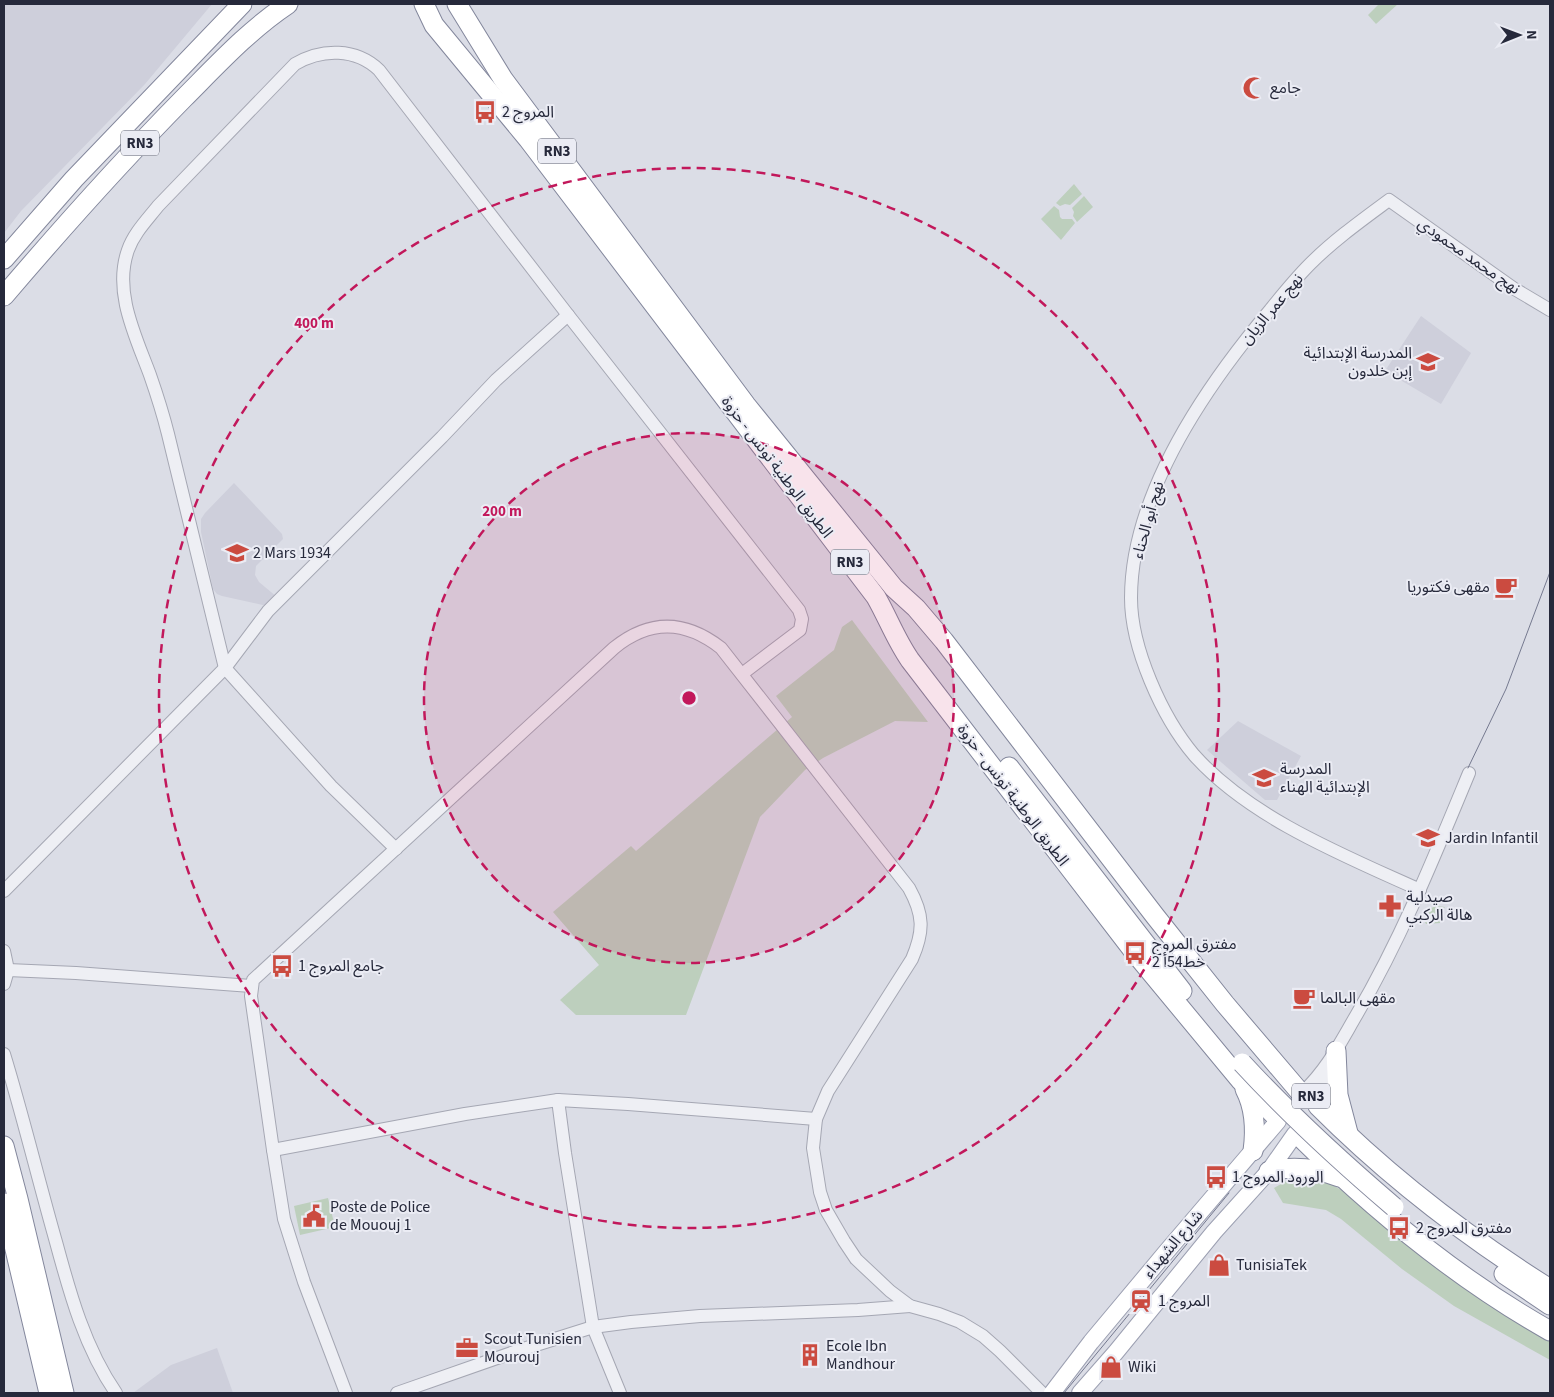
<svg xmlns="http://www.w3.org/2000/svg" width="1554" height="1397" font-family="'Source Sans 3','Noto Sans Arabic',sans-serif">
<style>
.built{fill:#cecfdb}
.green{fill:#bdcfbd}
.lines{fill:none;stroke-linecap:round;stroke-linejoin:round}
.minor-casing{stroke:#a5a7b3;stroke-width:14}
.major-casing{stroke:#9b9fb1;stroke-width:18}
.highway-casing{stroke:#83879c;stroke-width:21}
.minor{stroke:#eeeff4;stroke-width:12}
.major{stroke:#fff;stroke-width:16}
.highway{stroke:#fff;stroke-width:19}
.tram{stroke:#75798f;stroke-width:1}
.highway-bridge-casing{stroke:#83879c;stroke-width:21;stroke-linecap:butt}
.highway-bridge{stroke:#fff;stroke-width:19}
.ring{fill:none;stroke:#c2185b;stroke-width:2.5;stroke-dasharray:9 6}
.labels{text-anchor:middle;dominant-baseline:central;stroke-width:4;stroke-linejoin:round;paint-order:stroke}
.shield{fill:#ebecf4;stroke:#616472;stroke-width:1}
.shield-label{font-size:15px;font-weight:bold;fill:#26293b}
.poi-label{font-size:16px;fill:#26293b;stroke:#ebecf4;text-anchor:start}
.street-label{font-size:16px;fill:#26293b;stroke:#ebecf4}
.centre{fill:#c2185b;stroke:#ebecf4;stroke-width:2.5}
.ring-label{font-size:15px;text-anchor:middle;font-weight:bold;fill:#c2185b;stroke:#ebecf4;stroke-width:4;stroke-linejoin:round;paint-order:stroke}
</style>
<rect width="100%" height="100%" fill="#dbdde6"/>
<g class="built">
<polygon points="4,4 212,4 145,84 21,211 4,233"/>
<polygon points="1421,316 1471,353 1441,404 1385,371"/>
<polygon points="234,483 282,534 283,539 256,566 255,575 259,582 277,597 267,606 222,596 217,594 213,589 201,532 201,519 205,513"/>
<polygon points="1238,721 1301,756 1277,800 1265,800 1207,750"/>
<polygon points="217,1348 233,1393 133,1393 171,1365"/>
</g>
<g class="green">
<polygon points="1379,4 1398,4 1376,24 1368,15"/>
<polygon points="1074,184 1082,194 1070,205 1065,204 1060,206 1056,203"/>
<polygon points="1084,196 1093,207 1077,222 1073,216 1074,212 1072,208"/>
<polygon points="1054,206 1059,210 1060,217 1062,219 1072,219 1075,223 1061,240 1041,219"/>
<polygon points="852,620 928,722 895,721 823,758 805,770 760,817 686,1015 576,1015 560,1000 599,965 553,912 631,846 636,851 792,717 776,696 834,650 842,627"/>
<path d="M 1436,906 L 1445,907 L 1440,912 L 1440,923 L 1426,924 C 1421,915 1428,909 1436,906 Z"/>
<polygon points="1304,1177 1322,1179 1359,1200 1550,1338 1550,1360 1454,1306 1402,1269 1341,1219 1326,1210 1283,1203 1274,1188 1288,1180"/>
<polygon points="328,1198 335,1227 300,1235 294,1206"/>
</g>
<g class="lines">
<defs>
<g id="minor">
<path d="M 396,849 L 331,786 L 225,668 L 168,434 C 163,414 157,395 150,375 C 136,337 113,292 128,250 C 134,233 147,220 158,206 L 295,64 C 322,48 356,48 379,70 L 568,315 L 799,610 L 802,619 L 800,630 L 742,674"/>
<path d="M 1420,890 C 1345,856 1250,818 1194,755 C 1162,717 1131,648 1131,598 C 1131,494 1206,386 1270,310 C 1283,294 1295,279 1310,264 C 1334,240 1362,220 1389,200 L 1513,288 L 1550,310"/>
<polyline points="4,891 225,668 268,611 442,437 496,380 568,315"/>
<polyline points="4,951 8,970 4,984"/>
<polyline points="8,970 76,973 251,986"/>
<path d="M 4,1054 C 23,1116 38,1179 56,1242 C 70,1294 85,1348 116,1393"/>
<path d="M 1303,1092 C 1328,1068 1340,1043 1357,1014 C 1402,937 1435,855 1469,773"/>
<polyline points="558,1100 565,1153 593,1327 620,1393"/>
<polyline points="1317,1103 1326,1071"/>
<polyline points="273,1150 465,1114 558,1100 628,1104 816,1119"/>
<path d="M 346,1393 L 304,1282 L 284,1219 L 273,1150 L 251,996 L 253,980 L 614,648 C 650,619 685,620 721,648 L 909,888 C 924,915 924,931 912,959 L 828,1091 L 816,1119 L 813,1148 L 820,1192 L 826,1210 L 844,1241 L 856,1259 L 890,1291 L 910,1306 L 939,1314 L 960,1322 L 983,1336 L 1000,1351 L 1042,1393"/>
<polyline points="397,1393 520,1350 593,1327 631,1322 700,1316 858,1310 910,1306"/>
</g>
<g id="major">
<polyline points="1052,1393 1091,1342 1167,1251 1278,1121"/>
<polyline points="1080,1393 1116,1352 1214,1232 1269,1171 1295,1134"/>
</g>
<g id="highway">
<path d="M 424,4 L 434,25 L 528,139 L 876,597 C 888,618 896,640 910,660 L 1135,953 L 1241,1081 L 1277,1118"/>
<polyline points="457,4 503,79 746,405 894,588 916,608 944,641 1155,916 1225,1004 1299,1091"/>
<polyline points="4,259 74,179 242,4"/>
<path d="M 4,296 C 62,228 121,162 184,98 C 217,65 249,30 288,4"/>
<polyline points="1009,767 1182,991"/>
<polyline points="1336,1051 1338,1095 1348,1133"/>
<path d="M 1245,1089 C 1255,1108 1256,1129 1253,1151"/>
<path d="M 1318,1106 C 1388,1176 1467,1237 1550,1289"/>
<path d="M 1298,1135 C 1374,1210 1456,1278 1550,1331"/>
<polyline points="4,1146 18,1199 64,1393"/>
<path d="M 1269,1171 C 1293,1166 1316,1168 1339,1177"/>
<polyline points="4,1203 49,1393"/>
<polyline points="1504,1274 1550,1305"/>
</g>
</defs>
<use href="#minor" class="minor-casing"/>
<use href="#major" class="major-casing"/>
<use href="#highway" class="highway-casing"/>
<use href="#minor" class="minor"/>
<use href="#major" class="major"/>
<use href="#highway" class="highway"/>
<g class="tram">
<polyline points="1468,768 1506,689 1550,572"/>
<polyline points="1064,1393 1229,1193"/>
</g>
<defs>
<path id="highway-bridge" d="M 1242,1063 C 1290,1115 1340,1161 1394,1207"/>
</defs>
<use href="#highway-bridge" class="highway-bridge-casing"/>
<use href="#highway-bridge" class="highway-bridge"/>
</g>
<circle cx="689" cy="698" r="265" fill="#c2185b" fill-opacity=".12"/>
<g class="ring">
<circle cx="689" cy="698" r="265"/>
<circle cx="689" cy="698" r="530"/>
</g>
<defs>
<symbol id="mosque-bare" viewBox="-9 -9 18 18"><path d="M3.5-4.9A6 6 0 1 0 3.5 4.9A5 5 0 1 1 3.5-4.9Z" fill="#cb4b40" stroke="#ebecf4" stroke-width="2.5" paint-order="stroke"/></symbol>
<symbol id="bus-bare" viewBox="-9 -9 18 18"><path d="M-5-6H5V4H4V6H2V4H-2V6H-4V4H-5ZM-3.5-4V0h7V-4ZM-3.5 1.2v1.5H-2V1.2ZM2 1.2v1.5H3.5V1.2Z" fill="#cb4b40" stroke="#ebecf4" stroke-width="2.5" paint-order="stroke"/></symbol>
<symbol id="school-bare" viewBox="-9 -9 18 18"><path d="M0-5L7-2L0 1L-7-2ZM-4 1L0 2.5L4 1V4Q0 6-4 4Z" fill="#cb4b40" stroke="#ebecf4" stroke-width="2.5" paint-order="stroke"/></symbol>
<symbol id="cafe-bare" viewBox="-9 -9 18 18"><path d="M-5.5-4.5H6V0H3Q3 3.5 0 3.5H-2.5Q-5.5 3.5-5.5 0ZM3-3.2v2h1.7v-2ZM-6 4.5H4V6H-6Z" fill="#cb4b40" stroke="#ebecf4" stroke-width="2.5" paint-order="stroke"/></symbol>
<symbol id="pharmacy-bare" viewBox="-9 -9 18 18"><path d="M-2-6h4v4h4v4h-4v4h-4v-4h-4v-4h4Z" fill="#cb4b40" stroke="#ebecf4" stroke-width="2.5" paint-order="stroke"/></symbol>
<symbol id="civic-bare" viewBox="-9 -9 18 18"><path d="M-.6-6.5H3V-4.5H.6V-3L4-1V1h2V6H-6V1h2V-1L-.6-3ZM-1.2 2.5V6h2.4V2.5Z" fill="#cb4b40" stroke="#ebecf4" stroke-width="2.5" paint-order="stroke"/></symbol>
<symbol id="shop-bare" viewBox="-9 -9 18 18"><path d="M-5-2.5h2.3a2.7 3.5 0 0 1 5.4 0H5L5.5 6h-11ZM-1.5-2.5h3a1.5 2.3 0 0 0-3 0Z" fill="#cb4b40" stroke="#ebecf4" stroke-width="2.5" paint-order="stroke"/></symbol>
<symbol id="station-bare" viewBox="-9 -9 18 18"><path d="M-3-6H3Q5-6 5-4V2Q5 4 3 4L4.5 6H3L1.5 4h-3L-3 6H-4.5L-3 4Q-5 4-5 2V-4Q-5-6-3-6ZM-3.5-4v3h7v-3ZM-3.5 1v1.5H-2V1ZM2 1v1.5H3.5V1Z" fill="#cb4b40" stroke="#ebecf4" stroke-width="2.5" paint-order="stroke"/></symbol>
<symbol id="office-bare" viewBox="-9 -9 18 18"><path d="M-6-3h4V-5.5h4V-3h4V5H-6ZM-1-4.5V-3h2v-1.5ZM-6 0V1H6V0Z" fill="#cb4b40" stroke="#ebecf4" stroke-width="2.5" paint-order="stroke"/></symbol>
<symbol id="building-bare" viewBox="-9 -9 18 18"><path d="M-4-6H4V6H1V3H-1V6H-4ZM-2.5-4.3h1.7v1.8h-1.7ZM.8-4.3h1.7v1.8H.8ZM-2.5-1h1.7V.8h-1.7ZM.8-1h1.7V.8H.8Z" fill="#cb4b40" stroke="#ebecf4" stroke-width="2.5" paint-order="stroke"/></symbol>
</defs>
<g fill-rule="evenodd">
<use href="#mosque-bare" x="1238" y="72" width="32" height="32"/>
<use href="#bus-bare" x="469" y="96" width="32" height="32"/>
<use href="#school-bare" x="1412" y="346" width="32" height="32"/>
<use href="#school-bare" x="221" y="537" width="32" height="32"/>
<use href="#cafe-bare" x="1490" y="571" width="32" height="32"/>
<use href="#school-bare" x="1248" y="762" width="32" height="32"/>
<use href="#school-bare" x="1412" y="822" width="32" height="32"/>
<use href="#pharmacy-bare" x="1374" y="890" width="32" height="32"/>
<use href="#bus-bare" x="1119" y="937" width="32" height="32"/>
<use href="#bus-bare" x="266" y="950" width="32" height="32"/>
<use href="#cafe-bare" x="1288" y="982" width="32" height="32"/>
<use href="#bus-bare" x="1200" y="1161" width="32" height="32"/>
<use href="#civic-bare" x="298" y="1200" width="32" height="32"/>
<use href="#bus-bare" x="1383" y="1212" width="32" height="32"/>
<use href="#shop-bare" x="1203" y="1249" width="32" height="32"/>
<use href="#station-bare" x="1125" y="1285" width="32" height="32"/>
<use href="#office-bare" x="451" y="1332" width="32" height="32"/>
<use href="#building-bare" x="794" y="1339" width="32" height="32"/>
<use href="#shop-bare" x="1095" y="1351" width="32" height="32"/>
</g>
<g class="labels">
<g class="shield">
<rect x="121" y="130.5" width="38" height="25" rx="4"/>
<rect x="538" y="138.5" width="38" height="25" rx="4"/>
<rect x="831" y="549.5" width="38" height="25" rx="4"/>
<rect x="1292" y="1083.5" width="38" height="25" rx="4"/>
</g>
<g class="shield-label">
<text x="140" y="143">RN3</text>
<text x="557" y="151">RN3</text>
<text x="850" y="562">RN3</text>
<text x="1311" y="1096">RN3</text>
</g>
<g class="poi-label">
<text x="1270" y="88">جامع</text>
<text x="502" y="112">المروج 2</text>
<text x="1412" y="353" text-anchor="end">المدرسة الإبتدائية<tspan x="1412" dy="18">إبن خلدون</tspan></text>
<text x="253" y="553">2 Mars 1934</text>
<text x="1490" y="587" text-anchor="end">مقهى فكتوريا</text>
<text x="1280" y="769">المدرسة<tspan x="1280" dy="18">الإبتدائية الهناء</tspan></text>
<text x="1445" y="838">Jardin Infantil</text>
<text x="1406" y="897">صيدلية<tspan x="1406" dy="18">هالة الركبي</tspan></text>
<text x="1152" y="944">مفترق المروج<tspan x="1152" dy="18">2 خط54أ</tspan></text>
<text x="298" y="966">جامع المروج 1</text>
<text x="1320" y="998">مقهى البالما</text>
<text x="1232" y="1177">الورود المروج 1</text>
<text x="330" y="1207">Poste de Police<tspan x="330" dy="18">de Mououj 1</tspan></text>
<text x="1416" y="1228">مفترق المروج 2</text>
<text x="1236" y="1265">TunisiaTek</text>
<text x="1158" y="1301">المروج 1</text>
<text x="484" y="1339">Scout Tunisien<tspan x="484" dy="18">Mourouj</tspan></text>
<text x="826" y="1346">Ecole Ibn<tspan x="826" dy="18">Mandhour</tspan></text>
<text x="1128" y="1367">Wiki</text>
</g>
<g class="street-label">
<text transform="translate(1469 256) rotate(35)">نهج محمد محمودي</text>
<text transform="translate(1272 309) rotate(-50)">نهج عمر الزيان</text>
<text transform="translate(777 467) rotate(53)">الطريق الوطنية تونس - حزوة</text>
<text transform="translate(1148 520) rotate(-74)">نهج أبو الحناء</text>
<text transform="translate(1013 795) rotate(53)">الطريق الوطنية تونس - حزوة</text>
<text transform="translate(1173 1244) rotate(-50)">شارع الشهداء</text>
</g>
</g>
<circle cx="689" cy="698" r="8" class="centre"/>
<g class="ring-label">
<text x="314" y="328">400 m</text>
<text x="502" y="516">200 m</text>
</g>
<rect width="1554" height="1397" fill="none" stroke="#26293b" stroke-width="10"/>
<g transform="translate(1519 35) rotate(89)" stroke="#ebecf4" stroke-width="4" paint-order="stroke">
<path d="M0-4L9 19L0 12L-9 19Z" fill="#26293b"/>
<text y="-8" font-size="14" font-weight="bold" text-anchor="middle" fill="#26293b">N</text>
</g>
</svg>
